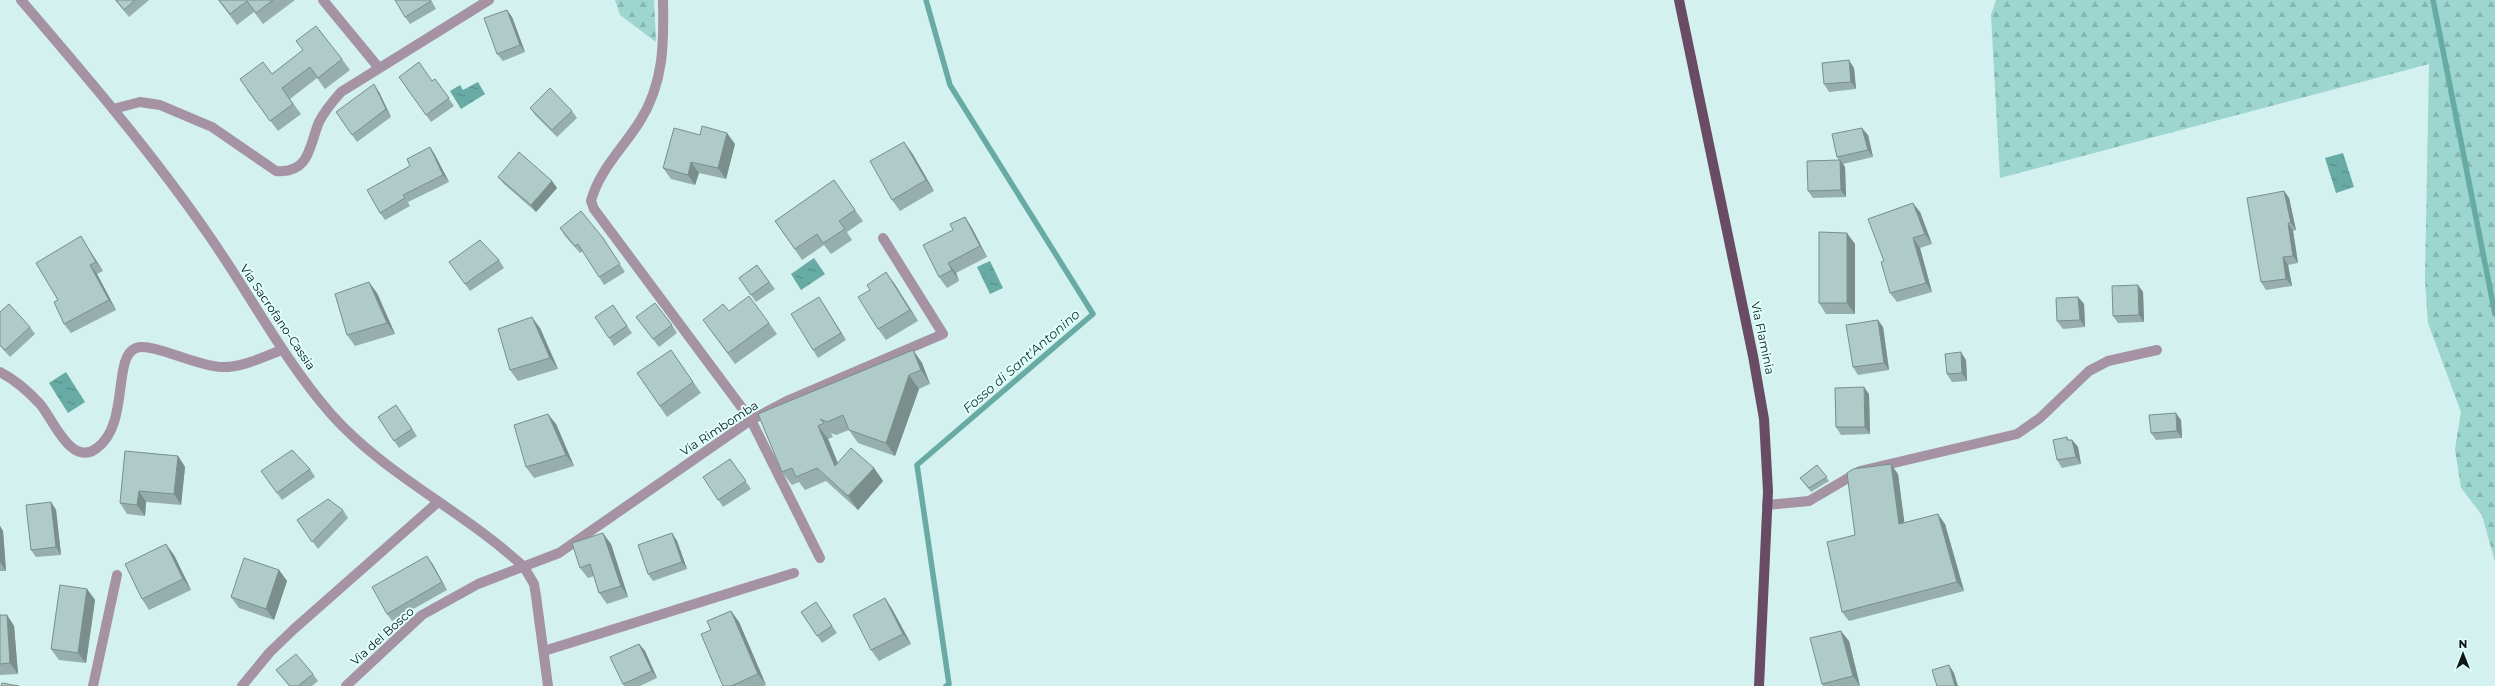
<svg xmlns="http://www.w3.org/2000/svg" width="2495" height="686" font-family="Montserrat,sans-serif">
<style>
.forest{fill:url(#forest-firs)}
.water{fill:url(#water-ripples)}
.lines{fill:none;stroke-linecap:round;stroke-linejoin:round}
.stream{stroke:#68aaa4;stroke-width:5.5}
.minor{stroke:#a592a2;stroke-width:10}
.major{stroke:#6a4b66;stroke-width:10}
.wall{fill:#96afac}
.shaded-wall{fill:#7a8e8c}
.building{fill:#aecbc8;stroke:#7a8e8c}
.labels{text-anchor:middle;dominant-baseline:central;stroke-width:4;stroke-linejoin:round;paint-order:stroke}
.street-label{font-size:12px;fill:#0c1716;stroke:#e1fffb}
.water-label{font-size:13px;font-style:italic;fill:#133432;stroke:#e1fffb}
</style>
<defs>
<pattern id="forest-firs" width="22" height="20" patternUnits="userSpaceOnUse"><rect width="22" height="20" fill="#9dd5cf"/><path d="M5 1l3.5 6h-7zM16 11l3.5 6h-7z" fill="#86b6b1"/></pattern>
<pattern id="water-ripples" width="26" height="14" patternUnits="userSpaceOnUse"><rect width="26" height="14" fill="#68aaa4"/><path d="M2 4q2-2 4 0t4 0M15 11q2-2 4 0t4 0" fill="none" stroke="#548985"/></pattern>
</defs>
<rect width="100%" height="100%" fill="#d3f1ee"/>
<g class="forest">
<polygon points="615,0 654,0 656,42 620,15"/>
<polygon points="1996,0 2495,0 2495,562 2482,515 2461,488 2455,449 2461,412 2428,323 2425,280 2429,64 2000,178 1991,15"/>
</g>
<g class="water">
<polygon points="478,82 485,94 461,109 450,91 460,85 463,90"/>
<polygon points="2343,153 2354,187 2336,193 2325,158"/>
<polygon points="814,258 825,274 801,290 791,274"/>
<polygon points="990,261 1003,288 990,294 977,267"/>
<polygon points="66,372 85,402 68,413 49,383"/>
</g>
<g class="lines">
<g class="stream">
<polyline points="926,0 950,85 1093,314 917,465 949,684 946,686"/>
<polyline points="2433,0 2495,314"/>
</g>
<g class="minor">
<path d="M 21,0 C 87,77 153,154 210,237 C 251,296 284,360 331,414 C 386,476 464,511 524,567 L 534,584 L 536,596 L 548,686"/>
<polyline points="323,0 379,68"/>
<path d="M 663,0 C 664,43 664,83 640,121 C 624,147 599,170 591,201 L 594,209 L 751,420 L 820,558"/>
<path d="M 113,109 L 140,102 L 160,105 L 212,127 L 276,171 C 310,174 309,146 319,122 C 325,110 333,101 341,92 L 489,0"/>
<path d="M 0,372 C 16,380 28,391 40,404 C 53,419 71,468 97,448 C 130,424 112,357 136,348 C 152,342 198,367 221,367 C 242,368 262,357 282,350"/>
<polyline points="1767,505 1809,501 1860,471 2017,434 2040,418 2089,371 2108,361 2157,350"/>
<polyline points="544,651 794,573"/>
<polyline points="93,686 117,575"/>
<polyline points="242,686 270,652 294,629 438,502"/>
<polyline points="346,686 422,615 478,584 559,553 751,420 789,400 943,334 883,238"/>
</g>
<polyline class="major" points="1679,0 1753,356 1764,419 1768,491 1759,686"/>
</g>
<g class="wall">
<polygon points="115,0 149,0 129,17"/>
<polygon points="218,0 295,0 263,24 254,12 237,25"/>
<polygon points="431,0 436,9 410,24 405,17"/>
<polygon points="507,10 512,17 525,52 503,61 497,54"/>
<polygon points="296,41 342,59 350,70 325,89 317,78 290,99 301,114 278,131 247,90 272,74 303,50"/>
<polygon points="1854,68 1856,89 1829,92 1824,84"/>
<polygon points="399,77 432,81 435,79 454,106 431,122"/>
<polygon points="379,92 391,117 357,142 336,112"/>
<polygon points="530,108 572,111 577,118 557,137 535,115"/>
<polygon points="1868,135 1873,157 1843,164 1845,167 1846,197 1813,198 1808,191 1839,160 1837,157"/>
<polygon points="735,144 726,179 699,173 695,185 671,179 663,168"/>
<polygon points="430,147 435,155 449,182 408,202 410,206 385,220 380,213 410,166"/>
<polygon points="912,153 934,191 900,211 892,200"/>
<polygon points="498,177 552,181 557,188 536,212 504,184"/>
<polygon points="834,180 863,221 847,232 852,240 831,254 824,245 802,260 775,221"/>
<polygon points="2284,191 2289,198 2296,230 2293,231 2298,263 2288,265 2292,286 2266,290 2261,282"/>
<polygon points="1920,212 1932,244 1920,248 1932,292 1897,302 1890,293 1884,261"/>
<polygon points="965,217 972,228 987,257 956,273 959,281 947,288 939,277 953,230"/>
<polygon points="560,228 603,238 625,272 604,285 583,251 580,253 565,236"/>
<polygon points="81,236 87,246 103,271 97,274 116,310 71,333 64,324"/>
<polygon points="1855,244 1855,314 1826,314 1819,303"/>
<polygon points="499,260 504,268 470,291 449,262"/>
<polygon points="757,265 775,289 756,302 739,278"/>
<polygon points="894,283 918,321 886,340 878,329"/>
<polygon points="2143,292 2144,322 2118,323 2113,316"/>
<polygon points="377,293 395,334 355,346 347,335"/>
<polygon points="2078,297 2084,304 2085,327 2063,329 2057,321"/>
<polygon points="613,305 632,333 614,346 609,338"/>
<polygon points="824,305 846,340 818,358 813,350"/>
<polygon points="729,311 769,323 777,334 735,364 703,320"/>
<polygon points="0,312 30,327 35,334 10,357 0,346"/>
<polygon points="636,317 672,325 677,333 659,347"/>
<polygon points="1883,327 1889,370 1858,375 1853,367"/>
<polygon points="540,328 558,369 518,381 510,370"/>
<polygon points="671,350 701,393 667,417 637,373"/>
<polygon points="913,350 922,363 930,384 919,389 895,456 858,443 849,430 836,435 831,433 833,437 828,439 838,463 874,468 883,481 858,510 826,481 805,490 799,482 792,485 782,472 758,414"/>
<polygon points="1966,360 1967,381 1952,382 1947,374"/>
<polygon points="1869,394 1870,434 1841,435 1836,427"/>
<polygon points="396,405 417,436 399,448 378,417"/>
<polygon points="2181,420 2182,438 2156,440 2151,433"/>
<polygon points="556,424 574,466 534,478 526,467"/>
<polygon points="2067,437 2069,440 2072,440 2078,447 2081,464 2062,468 2057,460"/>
<polygon points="178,456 185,467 181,505 146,502 145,516 127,514 120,503"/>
<polygon points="730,459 751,489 723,507 703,477"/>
<polygon points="1817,465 1829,481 1811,492 1800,478"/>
<polygon points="310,469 315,477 282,500 261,471"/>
<polygon points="1898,474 1904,523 1945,524 1964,591 1849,621 1842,612 1855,535"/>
<polygon points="51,502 56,510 61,555 36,557 31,550"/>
<polygon points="343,510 348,518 318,549 297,520"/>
<polygon points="0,526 3,531 6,571 0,571"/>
<polygon points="672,533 677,541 687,569 653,581 648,574"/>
<polygon points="611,544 628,597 607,604 599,593 594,576 588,578 580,568"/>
<polygon points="174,555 191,590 149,610 142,599"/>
<polygon points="432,563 447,590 392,621 387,614"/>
<polygon points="279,570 287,581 274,620 239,608 231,597"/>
<polygon points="87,589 95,600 86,663 59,660 51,649"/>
<polygon points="885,598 892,609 911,644 879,661 871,650"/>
<polygon points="816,602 837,633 822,643 801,612"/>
<polygon points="731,611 739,622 766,685 764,686 723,686 711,630"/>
<polygon points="0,615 7,615 14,626 18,674 0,675"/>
<polygon points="1849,641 1860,686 1823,686 1822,684"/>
<polygon points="639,644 645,651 657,678 640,686 624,686 623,684"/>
<polygon points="276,670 313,674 318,681 312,686 289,686"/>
</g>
<g class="shaded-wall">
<polygon points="507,10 512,17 525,52 520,45"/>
<polygon points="1849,60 1854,68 1856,89 1851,82"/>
<polygon points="374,84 379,92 391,117 386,109"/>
<polygon points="1862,128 1868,135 1873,157 1868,150"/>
<polygon points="727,133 735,144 726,179 718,168"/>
<polygon points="904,142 912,153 934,191 926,180"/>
<polygon points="430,147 435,155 449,182 443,175"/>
<polygon points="1840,160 1845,167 1846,197 1841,190"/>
<polygon points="691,162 699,173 695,185 688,175"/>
<polygon points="552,181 557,188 536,212 531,205"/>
<polygon points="2284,191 2289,198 2296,230 2291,223"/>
<polygon points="1913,203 1920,212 1932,244 1925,234"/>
<polygon points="965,217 972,228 987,257 980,246"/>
<polygon points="2288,223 2293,231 2298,263 2293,256"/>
<polygon points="1847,233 1855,244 1855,314 1847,303"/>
<polygon points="81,236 87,246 103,271 96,262"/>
<polygon points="1913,238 1920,248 1932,292 1926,283"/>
<polygon points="2283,257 2288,265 2292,286 2286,279"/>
<polygon points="948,263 956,273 959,281 952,270"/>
<polygon points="90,265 97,274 116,310 109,300"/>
<polygon points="886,272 894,283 918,321 910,310"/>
<polygon points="369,282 377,293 395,334 387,323"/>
<polygon points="2138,285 2143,292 2144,322 2139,315"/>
<polygon points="819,297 824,305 846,340 841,333"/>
<polygon points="2078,297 2084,304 2085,327 2080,320"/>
<polygon points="532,317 540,328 558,369 550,358"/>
<polygon points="1878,320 1883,327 1889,370 1884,363"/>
<polygon points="913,350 922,363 930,384 921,370"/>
<polygon points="1961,352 1966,360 1967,381 1962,373"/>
<polygon points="909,375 919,389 895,456 886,443"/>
<polygon points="1864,387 1869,394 1870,434 1865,427"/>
<polygon points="2176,413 2181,420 2182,438 2177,431"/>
<polygon points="548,414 556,424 574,466 566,455"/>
<polygon points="818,426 828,439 844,479 835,466"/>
<polygon points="2072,440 2078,447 2081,464 2076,457"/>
<polygon points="178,456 185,467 181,505 174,494"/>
<polygon points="1891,464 1898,474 1906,534 1899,524"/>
<polygon points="874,468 883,481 858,510 848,496"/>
<polygon points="139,491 146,502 145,516 137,505"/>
<polygon points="51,502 56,510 61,555 56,547"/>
<polygon points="1938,514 1945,524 1964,591 1957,582"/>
<polygon points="0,526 3,531 6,571 0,562"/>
<polygon points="603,533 611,544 628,597 621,586"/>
<polygon points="672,533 677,541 687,569 682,562"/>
<polygon points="166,544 174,555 191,590 183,579"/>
<polygon points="427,556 432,563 447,590 442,582"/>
<polygon points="279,570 287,581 274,620 266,609"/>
<polygon points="87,589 95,600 86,663 78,653"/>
<polygon points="885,598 892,609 911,644 903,634"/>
<polygon points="731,611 739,622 766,685 758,674"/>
<polygon points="7,615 14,626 18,674 10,663"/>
<polygon points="1841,631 1849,641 1860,686 1853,676"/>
<polygon points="639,644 645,651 657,678 652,671"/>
<polygon points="1949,665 1954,673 1958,686 1955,686"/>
</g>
<g class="building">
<polygon points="116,0 135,0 124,10"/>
<polygon points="219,0 273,0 256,13 247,1 230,14"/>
<polygon points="395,0 430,0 431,1 405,17"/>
<polygon points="507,10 520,45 497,54 484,18"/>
<polygon points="316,26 342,59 318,78 310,67 282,88 293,104 270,121 240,79 263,62 272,74 303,50 296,41"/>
<polygon points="1849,60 1851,82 1824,84 1822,63"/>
<polygon points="419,62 432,81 435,79 449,98 426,115 399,77"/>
<polygon points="374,84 386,109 352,135 336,112"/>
<polygon points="550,88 572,111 552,130 530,108"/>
<polygon points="702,126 727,133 718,168 691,162 688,175 663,168 674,128 700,135"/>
<polygon points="1862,128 1868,150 1837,157 1832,134"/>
<polygon points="904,142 926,180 892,200 870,161"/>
<polygon points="430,147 443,175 403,195 405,198 380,213 367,190 410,166 407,159"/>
<polygon points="519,152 552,181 531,205 498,177"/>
<polygon points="1840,160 1841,190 1808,191 1807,161"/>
<polygon points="834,180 855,210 839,221 845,229 823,243 817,234 795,249 775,221"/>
<polygon points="2284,191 2291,223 2288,223 2293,256 2283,257 2286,279 2261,282 2247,198"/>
<polygon points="1913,203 1925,234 1913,238 1926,283 1890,293 1881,262 1884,261 1868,219"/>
<polygon points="581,211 603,238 620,264 599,277 578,244 575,246 560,228"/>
<polygon points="965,217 980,246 948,263 952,270 939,277 923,245 953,230 950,224"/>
<polygon points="1819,232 1847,233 1847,303 1819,303"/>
<polygon points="81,236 96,262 90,265 109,300 64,324 54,302 58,300 36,263"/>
<polygon points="480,240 499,260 465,284 449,262"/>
<polygon points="757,265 769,282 751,295 739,278"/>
<polygon points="886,272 910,310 878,329 858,297 870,290 867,285"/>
<polygon points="369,282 387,323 347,335 335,294"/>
<polygon points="2138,285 2139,315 2113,316 2112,286"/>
<polygon points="749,296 769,323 728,353 703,320 723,304 729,311"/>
<polygon points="819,297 841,333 813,350 791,314"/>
<polygon points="2078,297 2080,320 2057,321 2056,298"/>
<polygon points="655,303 672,325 653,339 636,317"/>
<polygon points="9,304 30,327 5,350 0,345 0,312"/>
<polygon points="613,305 627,326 609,338 595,317"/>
<polygon points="532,317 550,358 510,370 498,329"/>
<polygon points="1878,320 1884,363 1853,367 1846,325"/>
<polygon points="671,350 693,382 660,406 637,373"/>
<polygon points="913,350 921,370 909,375 886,443 849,430 843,415 827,422 820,419 824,423 818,426 835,466 851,448 874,468 848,496 817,468 796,477 792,468 782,472 758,414"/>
<polygon points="1961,352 1962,373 1947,374 1945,354"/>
<polygon points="1864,387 1865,427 1836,427 1835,388"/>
<polygon points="396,405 412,429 394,441 378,417"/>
<polygon points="2176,413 2177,431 2151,433 2149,415"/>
<polygon points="548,414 566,455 526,467 514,425"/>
<polygon points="2067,437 2067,440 2072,440 2076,457 2057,460 2053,440"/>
<polygon points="292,450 310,469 277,493 261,471"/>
<polygon points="125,451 178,456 174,494 139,491 137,505 120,503"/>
<polygon points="730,459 746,481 718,500 703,477"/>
<polygon points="1891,464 1899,524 1938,514 1957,582 1842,612 1827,542 1855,535 1847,473 1853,469"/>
<polygon points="1817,465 1827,477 1809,488 1800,478"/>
<polygon points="328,499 343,510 312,542 297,520"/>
<polygon points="51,502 56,547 31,550 26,505"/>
<polygon points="603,533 621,586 599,593 590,564 580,568 572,543"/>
<polygon points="672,533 682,562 648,574 638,545"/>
<polygon points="166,544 183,579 142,599 125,564"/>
<polygon points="427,556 442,582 387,614 372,587"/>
<polygon points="244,558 279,570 266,609 231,597"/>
<polygon points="60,585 87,589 78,653 51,649"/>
<polygon points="885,598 903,634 871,650 853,615"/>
<polygon points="816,602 832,626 817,636 801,612"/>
<polygon points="731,611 758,674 731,686 723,686 701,634 711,630 707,621"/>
<polygon points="0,615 7,615 10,663 0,664"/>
<polygon points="1841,631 1853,676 1822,684 1810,638"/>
<polygon points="639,644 652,671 623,684 610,657"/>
<polygon points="296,654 313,674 298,686 290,686 276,670"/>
<polygon points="1949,665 1955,686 1937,686 1932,670"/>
<polygon points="2,683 19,686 1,686"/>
</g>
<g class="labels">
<g class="street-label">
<text transform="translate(278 317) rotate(56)">Via Sacrofano-Cassia</text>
<text transform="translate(1763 338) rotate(78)">Via Flaminia</text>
<text transform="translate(719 428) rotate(-33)">Via Rimbomba</text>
<text transform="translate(382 636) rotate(-42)">Via del Bosco</text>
</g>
<g class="water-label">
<text transform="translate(1021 361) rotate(-41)">Fosso di Sant'Antonino</text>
</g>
</g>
<g transform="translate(2463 654)" stroke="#e1fffb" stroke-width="3" paint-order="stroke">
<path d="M0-3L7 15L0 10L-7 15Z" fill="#0c1716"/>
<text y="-6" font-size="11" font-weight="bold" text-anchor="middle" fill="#0c1716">N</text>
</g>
</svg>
